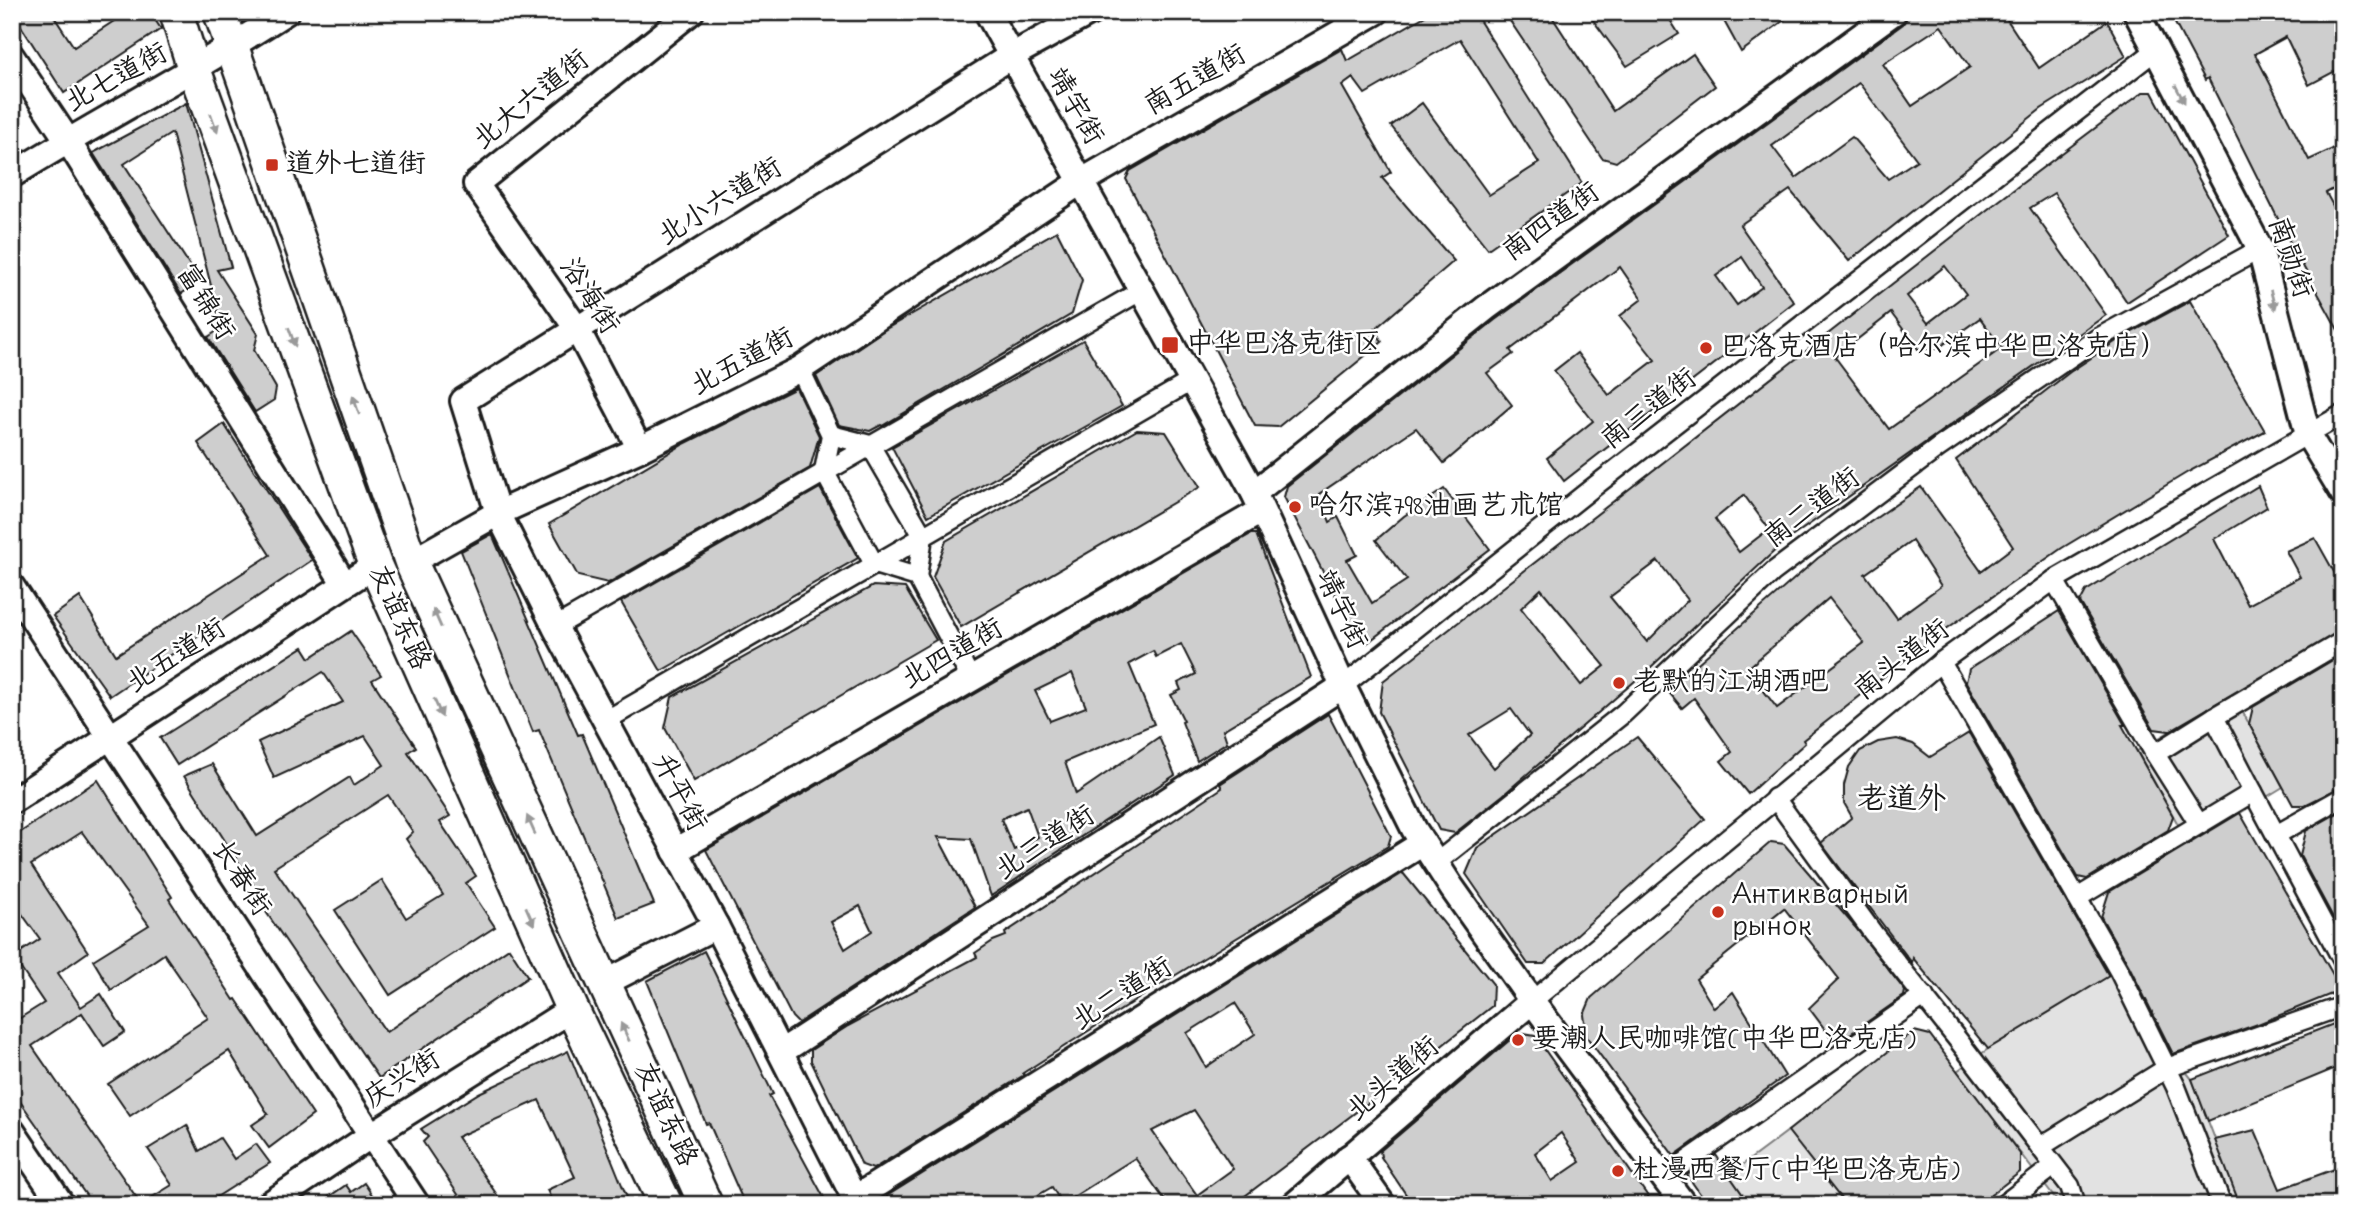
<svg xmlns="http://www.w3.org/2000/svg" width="2355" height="1217" font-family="'Indie Flower','LXGW WenKai TC',sans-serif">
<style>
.green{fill:#e2e2e2;stroke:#7f7f7f;stroke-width:2}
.building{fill:#cecece;stroke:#1c1c1c;stroke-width:2;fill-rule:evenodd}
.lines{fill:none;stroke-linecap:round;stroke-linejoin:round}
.street-casing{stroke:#1c1c1c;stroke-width:23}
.secondary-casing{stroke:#1c1c1c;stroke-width:30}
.highway-casing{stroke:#1c1c1c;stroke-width:37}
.street{stroke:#fff;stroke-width:18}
.secondary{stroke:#fff;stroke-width:24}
.highway{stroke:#fff;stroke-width:32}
.oneway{fill:#999}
.poi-dot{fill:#c8321e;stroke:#fff;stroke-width:2.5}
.labels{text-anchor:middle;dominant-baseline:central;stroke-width:5;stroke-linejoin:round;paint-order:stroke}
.street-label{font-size:28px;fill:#1c1c1c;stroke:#fff}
.poi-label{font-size:28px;fill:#1c1c1c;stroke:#fff;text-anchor:start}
.neighbourhood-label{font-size:30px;fill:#1c1c1c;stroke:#fff}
</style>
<rect width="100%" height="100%" fill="#fff"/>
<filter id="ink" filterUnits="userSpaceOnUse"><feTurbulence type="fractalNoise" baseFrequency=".0143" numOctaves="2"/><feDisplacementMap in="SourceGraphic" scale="14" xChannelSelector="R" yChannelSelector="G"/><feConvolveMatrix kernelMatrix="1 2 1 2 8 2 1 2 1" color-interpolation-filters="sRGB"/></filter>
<g filter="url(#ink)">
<g class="green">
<polygon points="2233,694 2283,787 2189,844 2137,751"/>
<polygon points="2129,968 2174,1057 2192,1079 2240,1205 2060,1205 1957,1071 1988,1049 2112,974"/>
<polygon points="1788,1131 1846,1205 1750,1205 1729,1175"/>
</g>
<g class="building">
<polygon points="12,12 51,12 74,47 117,19 112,12 150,12 161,29 64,93"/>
<polygon points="1432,12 1474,12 1582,183 1488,249 1391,126 1422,103 1489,195 1539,163 1460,39 1365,94 1353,78 1342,86 1391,172 1382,178 1454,261 1375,329 1382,342 1278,427 1255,426 1126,179 1130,171 1342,49 1347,61"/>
<polygon points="1504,12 1549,12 1613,111 1693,54 1715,86 1616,162 1602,158"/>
<polygon points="1587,12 1665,12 1679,34 1627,66"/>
<polygon points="1719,12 1795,12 1741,52"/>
<path d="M 1910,12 L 2002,12 L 2039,68 L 2107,21 L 2126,56 L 2041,109 L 1849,261 L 1790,190 L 1740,225 L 1794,302 L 1564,481 L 1547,458 L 1593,421 L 1554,371 L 1577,353 L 1609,395 L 1655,360 L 1620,316 L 1642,299 L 1620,267 L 1510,350 L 1513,354 L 1487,373 L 1512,405 L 1444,463 L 1416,428 L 1319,494 L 1330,522 L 1338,517 L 1357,555 L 1347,560 L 1372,603 L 1407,580 L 1376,540 L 1404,516 L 1444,489 L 1490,549 L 1367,643 L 1358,639 L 1284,497 L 1287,486 L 1495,320 L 1903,24 ZM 1941,26 L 1970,67 L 1912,106 L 1883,64 ZM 1859,83 L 1917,160 L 1888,179 L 1852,137 L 1796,178 L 1772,146 ZM 1742,257 L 1762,287 L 1737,305 L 1716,276 Z"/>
<polygon points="2169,12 2343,12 2343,67 2309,85 2286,37 2255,54 2309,160 2343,144 2343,184 2326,193 2343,224 2343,339 2286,235 2208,78 2205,80"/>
<path d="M 2143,92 L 2152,92 L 2229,235 L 2127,302 L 2054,193 L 2030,208 L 2106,315 L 1783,543 L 1650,668 L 1503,795 L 1455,833 L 1439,830 L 1379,712 L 1383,681 L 1992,206 ZM 1945,266 L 1966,294 L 1928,323 L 1907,296 ZM 1891,313 L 1918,349 L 1937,349 L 1980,318 L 2002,348 L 1889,429 L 1835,357 ZM 1744,495 L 1769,529 L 1739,552 L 1715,519 ZM 1658,561 L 1688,600 L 1647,642 L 1610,597 ZM 1541,589 L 1605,666 L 1581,685 L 1521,608 ZM 1511,709 L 1530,735 L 1494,768 L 1469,735 Z"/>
<polygon points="186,103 231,267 217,270 258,334 254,350 276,388 274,400 255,412 208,337 220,329 214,319 219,317 172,133 124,164 200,281 181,294 93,153"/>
<polygon points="1057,231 1082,280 1072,314 882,426 881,425 870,431 839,425 816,376 886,329"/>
<path d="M 2190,301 L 2265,431 L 2188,472 L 2062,548 L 1929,641 L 1803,740 L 1805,743 L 1748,794 L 1721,761 L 1732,752 L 1694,698 L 1682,708 L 1667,690 L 1818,558 L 1921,487 L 1981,571 L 2013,547 L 1956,460 L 2070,372 L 2121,338 ZM 1912,541 L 1941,586 L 1897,618 L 1865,574 ZM 1829,598 L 1864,643 L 1777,708 L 1747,669 Z"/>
<polygon points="1083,340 1122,406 928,516 892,447"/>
<polygon points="796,388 819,436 810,468 608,583 578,576 549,524 684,444"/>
<polygon points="224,424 312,560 110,696 53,616 80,597 116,655 270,555 198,443"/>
<polygon points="1137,430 1166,432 1200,487 961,627 933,577 946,541"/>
<polygon points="2258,486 2267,507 2214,539 2248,605 2300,577 2286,551 2315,538 2343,588 2343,630 2169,731 2154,729 2080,602 2086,591"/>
<polygon points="820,488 858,558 661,671 621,602"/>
<polygon points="492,534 578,735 582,734 654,904 618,918 539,730 533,732 461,551"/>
<path d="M 1251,534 L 1256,534 L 1311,677 L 1223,730 L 1227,742 L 1197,761 L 1182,722 L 1184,721 L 1171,695 L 1181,690 L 1178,683 L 1196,674 L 1181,644 L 1156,657 L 1153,651 L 1129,664 L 1154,724 L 1065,762 L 1076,794 L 1159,737 L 1175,775 L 991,896 L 971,839 L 938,837 L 975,907 L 798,1023 L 792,1017 L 706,850 ZM 1072,673 L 1086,707 L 1050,721 L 1035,691 ZM 1027,807 L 1038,837 L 1014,850 L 1001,819 ZM 860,906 L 872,931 L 845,949 L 831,922 Z"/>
<polygon points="873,586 905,588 936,640 694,781 665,728 672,697"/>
<polygon points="2059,611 2125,725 2122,725 2173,816 2168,830 2087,879 2078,877 1966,682 1969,669"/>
<polygon points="351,631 381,675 372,680 416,747 408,752 450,816 440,822 476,876 466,883 495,927 390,995 335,910 382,880 406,918 443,895 406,839 413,832 388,795 274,868 386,1032 509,948 528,977 379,1078 262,906 265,904 184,776 212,764 257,836 350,777 354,785 384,765 365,736 274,778 258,742 343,702 323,672 177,765 160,738 303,647 310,658"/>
<polygon points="2343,654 2343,786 2305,805 2293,805 2249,724 2253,707"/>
<polygon points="1328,714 1391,836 1388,846 1166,981 1023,1073 1024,1075 873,1169 862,1165 811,1061 811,1050 848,1026 977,957 975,953 993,941 1006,936 1005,933 1222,788 1220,784"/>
<polygon points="1969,733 2109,976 1988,1049 1913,958 1912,963 1821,843 1852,817 1844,803 1844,785 1849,767 1860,751 1878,742 1897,739 1913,744 1930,757"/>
<polygon points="1637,737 1705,819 1544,964 1528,964 1466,874 1477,848"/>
<polygon points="98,780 172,897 169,899 234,1000 236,999 313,1115 269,1148 252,1125 268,1114 229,1051 130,1116 108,1084 208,1018 164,954 111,990 93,960 149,925 82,832 31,865 88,952 58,973 81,1007 101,994 125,1032 104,1046 82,1013 32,1046 141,1204 172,1185 148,1149 187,1125 199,1151 220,1138 234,1159 256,1144 270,1163 204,1205 93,1205 12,1090 12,1023 44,1003 13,957 40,939 12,900 12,838"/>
<polygon points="2343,810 2343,936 2300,856 2306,831"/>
<polygon points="2240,813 2336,980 2334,993 2258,1024 2173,1054 2129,966 2101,917 2109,892"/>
<polygon points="1771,842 1784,844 1855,927 1905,991 1904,996 1836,1044 1809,1008 1839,979 1784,908 1696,979 1714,1008 1733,992 1785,1076 1674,1156 1587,1037 1584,1015 1591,998"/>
<path d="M 1403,873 L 1493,984 L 1492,1006 L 1405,1075 L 1233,1205 L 1168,1205 L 1135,1158 L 1062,1204 L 1052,1187 L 1021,1205 L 885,1205 L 887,1196 ZM 1235,1003 L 1255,1034 L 1206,1067 L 1187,1033 ZM 1194,1110 L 1233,1169 L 1197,1195 L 1152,1131 Z"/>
<polygon points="704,951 773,1094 769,1096 828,1205 745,1205 709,1123 706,1124 647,981"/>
<polygon points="2336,1023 2343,1039 2343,1065 2208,1121 2192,1079"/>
<polygon points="1914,1031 1930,1035 2020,1154 2020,1172 1978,1205 1846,1205 1788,1131"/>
<path d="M 1518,1033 L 1535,1036 L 1654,1205 L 1413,1205 L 1381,1157 L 1380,1151 ZM 1561,1133 L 1580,1162 L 1552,1181 L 1535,1153 Z"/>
<polygon points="568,1051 630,1205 554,1205 547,1190 575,1177 539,1100 457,1137 504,1205 465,1205 423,1142 428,1137 421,1129 479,1093"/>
<polygon points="2255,1130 2280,1189 2343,1166 2343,1205 2240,1205 2215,1140"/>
<polygon points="1716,1155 1729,1175 1750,1205 1708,1205 1687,1175"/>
<polygon points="364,1183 379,1205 317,1205 346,1185 351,1192"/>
</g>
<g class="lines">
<defs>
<g id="street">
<polyline points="800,369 831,435 824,471 874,564 917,577 971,679"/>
<polyline points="831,435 870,445 923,536 917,577"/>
<polyline points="2054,580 2155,754"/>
<polyline points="555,627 1144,289"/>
<polyline points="1941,662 2119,971 2176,1087 2222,1205"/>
<polyline points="1343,686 1591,489 2156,50"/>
<polyline points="2214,717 2343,641"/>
<polyline points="605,721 1193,380"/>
<polyline points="1775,798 1873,933 1958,1040 2070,1186 2076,1205"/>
<polyline points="2199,824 2155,754 2214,717 2253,792"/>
<polyline points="2276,835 2343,797"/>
<polyline points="1436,863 1624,713 1773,572 1938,448 2098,338 2260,249"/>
<polyline points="2077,898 2253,792 2343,961"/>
<polyline points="1532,1001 1941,662 2054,580 2343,414"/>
<polyline points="2040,1147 2167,1068 2343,1006"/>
<polyline points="1664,1177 1924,996"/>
<polyline points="2003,1205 2054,1166"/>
</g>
<g id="secondary">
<polyline points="987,12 1254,493 1343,686 1414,829 1452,888 1532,1001 1684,1205"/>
<polyline points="2136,12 2260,249 2308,435 2343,493"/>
<polyline points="12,57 68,141 344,583"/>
<path d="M 12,175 C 102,119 197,70 286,12"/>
<polyline points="640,449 577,329 476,184 691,12"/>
<polyline points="1254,493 1486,308 1894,12"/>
<polyline points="411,562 498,513 640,449 800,369 1082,181 1376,12"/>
<polyline points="12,587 417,1205"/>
<polyline points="12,801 375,565"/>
<polyline points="675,851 1261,511"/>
<polyline points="603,984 716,926"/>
<polyline points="781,1052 1343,686"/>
<polyline points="12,1131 62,1205"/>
<polyline points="1349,1157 1383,1205"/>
<polyline points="855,1198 1423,843"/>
<polyline points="268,1205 370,1136 572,1009"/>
<polyline points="858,1205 716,926 555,627 498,513 463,401 1011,56 1091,12"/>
<polyline points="1294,1205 1532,1001"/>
</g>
<g id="highway">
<polyline points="176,12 194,69 375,565 572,1009 666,1205"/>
<polyline points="220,12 411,562 706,1205"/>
</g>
</defs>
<use href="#street" class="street-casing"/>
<use href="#secondary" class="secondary-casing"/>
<use href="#highway" class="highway-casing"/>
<use href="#street" class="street"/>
<use href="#secondary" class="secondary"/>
<use href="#highway" class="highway"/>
</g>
<defs><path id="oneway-solid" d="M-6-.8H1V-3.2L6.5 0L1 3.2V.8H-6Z" transform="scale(1.75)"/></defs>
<g class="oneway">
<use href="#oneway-solid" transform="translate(2180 94) rotate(62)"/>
<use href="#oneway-solid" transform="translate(214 123) rotate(70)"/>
<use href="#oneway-solid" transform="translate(2273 300) rotate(76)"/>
<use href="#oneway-solid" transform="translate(292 337) rotate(70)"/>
<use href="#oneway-solid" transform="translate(356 405) rotate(-109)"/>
<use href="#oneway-solid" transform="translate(437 618) rotate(-114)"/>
<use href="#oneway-solid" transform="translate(438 708) rotate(66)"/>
<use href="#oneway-solid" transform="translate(531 825) rotate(-114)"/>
<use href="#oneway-solid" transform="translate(530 916) rotate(66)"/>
<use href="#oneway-solid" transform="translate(625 1032) rotate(-115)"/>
</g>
</g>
<g class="poi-dot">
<rect x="265" y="158" width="14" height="14" rx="3.5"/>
<rect x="1161" y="336" width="18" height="18" rx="3.5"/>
<circle cx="1706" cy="348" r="7"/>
<circle cx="1295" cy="507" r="7"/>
<circle cx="1619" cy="683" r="7"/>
<circle cx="1718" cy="912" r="7"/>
<circle cx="1518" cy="1040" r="7"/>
<circle cx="1618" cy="1171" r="7"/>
</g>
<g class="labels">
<g class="street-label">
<text transform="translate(117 79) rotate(-29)">北七道街</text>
<text transform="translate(1196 81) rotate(-30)">南五道街</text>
<text transform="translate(532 101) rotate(-39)">北大六道街</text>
<text transform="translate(1074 107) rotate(60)">靖宇街</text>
<text transform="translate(721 203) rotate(-32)">北小六道街</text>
<text transform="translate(1552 223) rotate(-36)">南四道街</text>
<text transform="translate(2289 258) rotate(71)">南勋街</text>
<text transform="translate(588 297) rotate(57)">浴海街</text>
<text transform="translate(204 303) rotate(58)">富锦街</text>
<text transform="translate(743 363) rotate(-28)">北五道街</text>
<text transform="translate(1650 410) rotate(-38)">南三道街</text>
<text transform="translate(1813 509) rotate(-37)">南二道街</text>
<text transform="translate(1340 610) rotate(65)">靖宇街</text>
<text transform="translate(398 618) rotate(66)">友谊东路</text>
<text transform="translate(953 655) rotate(-30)">北四道街</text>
<text transform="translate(177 657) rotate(-33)">北五道街</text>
<text transform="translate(1903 661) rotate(-38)">南头道街</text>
<text transform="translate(678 793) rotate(62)">升平街</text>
<text transform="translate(1046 844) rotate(-33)">北三道街</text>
<text transform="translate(240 879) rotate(57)">长春街</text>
<text transform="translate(1123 995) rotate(-32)">北二道街</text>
<text transform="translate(403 1080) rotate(-32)">庆兴街</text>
<text transform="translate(1394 1080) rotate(-41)">北头道街</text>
<text transform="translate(664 1115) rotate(65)">友谊东路</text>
</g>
<g class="poi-label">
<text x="286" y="165">道外七道街</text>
<text x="1186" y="345">中华巴洛克街区</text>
<text x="1720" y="348">巴洛克酒店（哈尔滨中华巴洛克店）</text>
<text x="1309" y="507">哈尔滨798油画艺术馆</text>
<text x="1633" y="683">老默的江湖酒吧</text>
<text x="1732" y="896">Антикварный<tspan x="1732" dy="32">рынок</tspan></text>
<text x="1532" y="1040">要潮人民咖啡馆(中华巴洛克店)</text>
<text x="1632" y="1171">杜漫西餐厅(中华巴洛克店)</text>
</g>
<g class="neighbourhood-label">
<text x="1902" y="801">老道外</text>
</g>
</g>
<rect width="2355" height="1217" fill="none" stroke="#fff" stroke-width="42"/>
<rect x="21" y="21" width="2313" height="1175" fill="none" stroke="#1c1c1c" stroke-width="2.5" filter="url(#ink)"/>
</svg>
